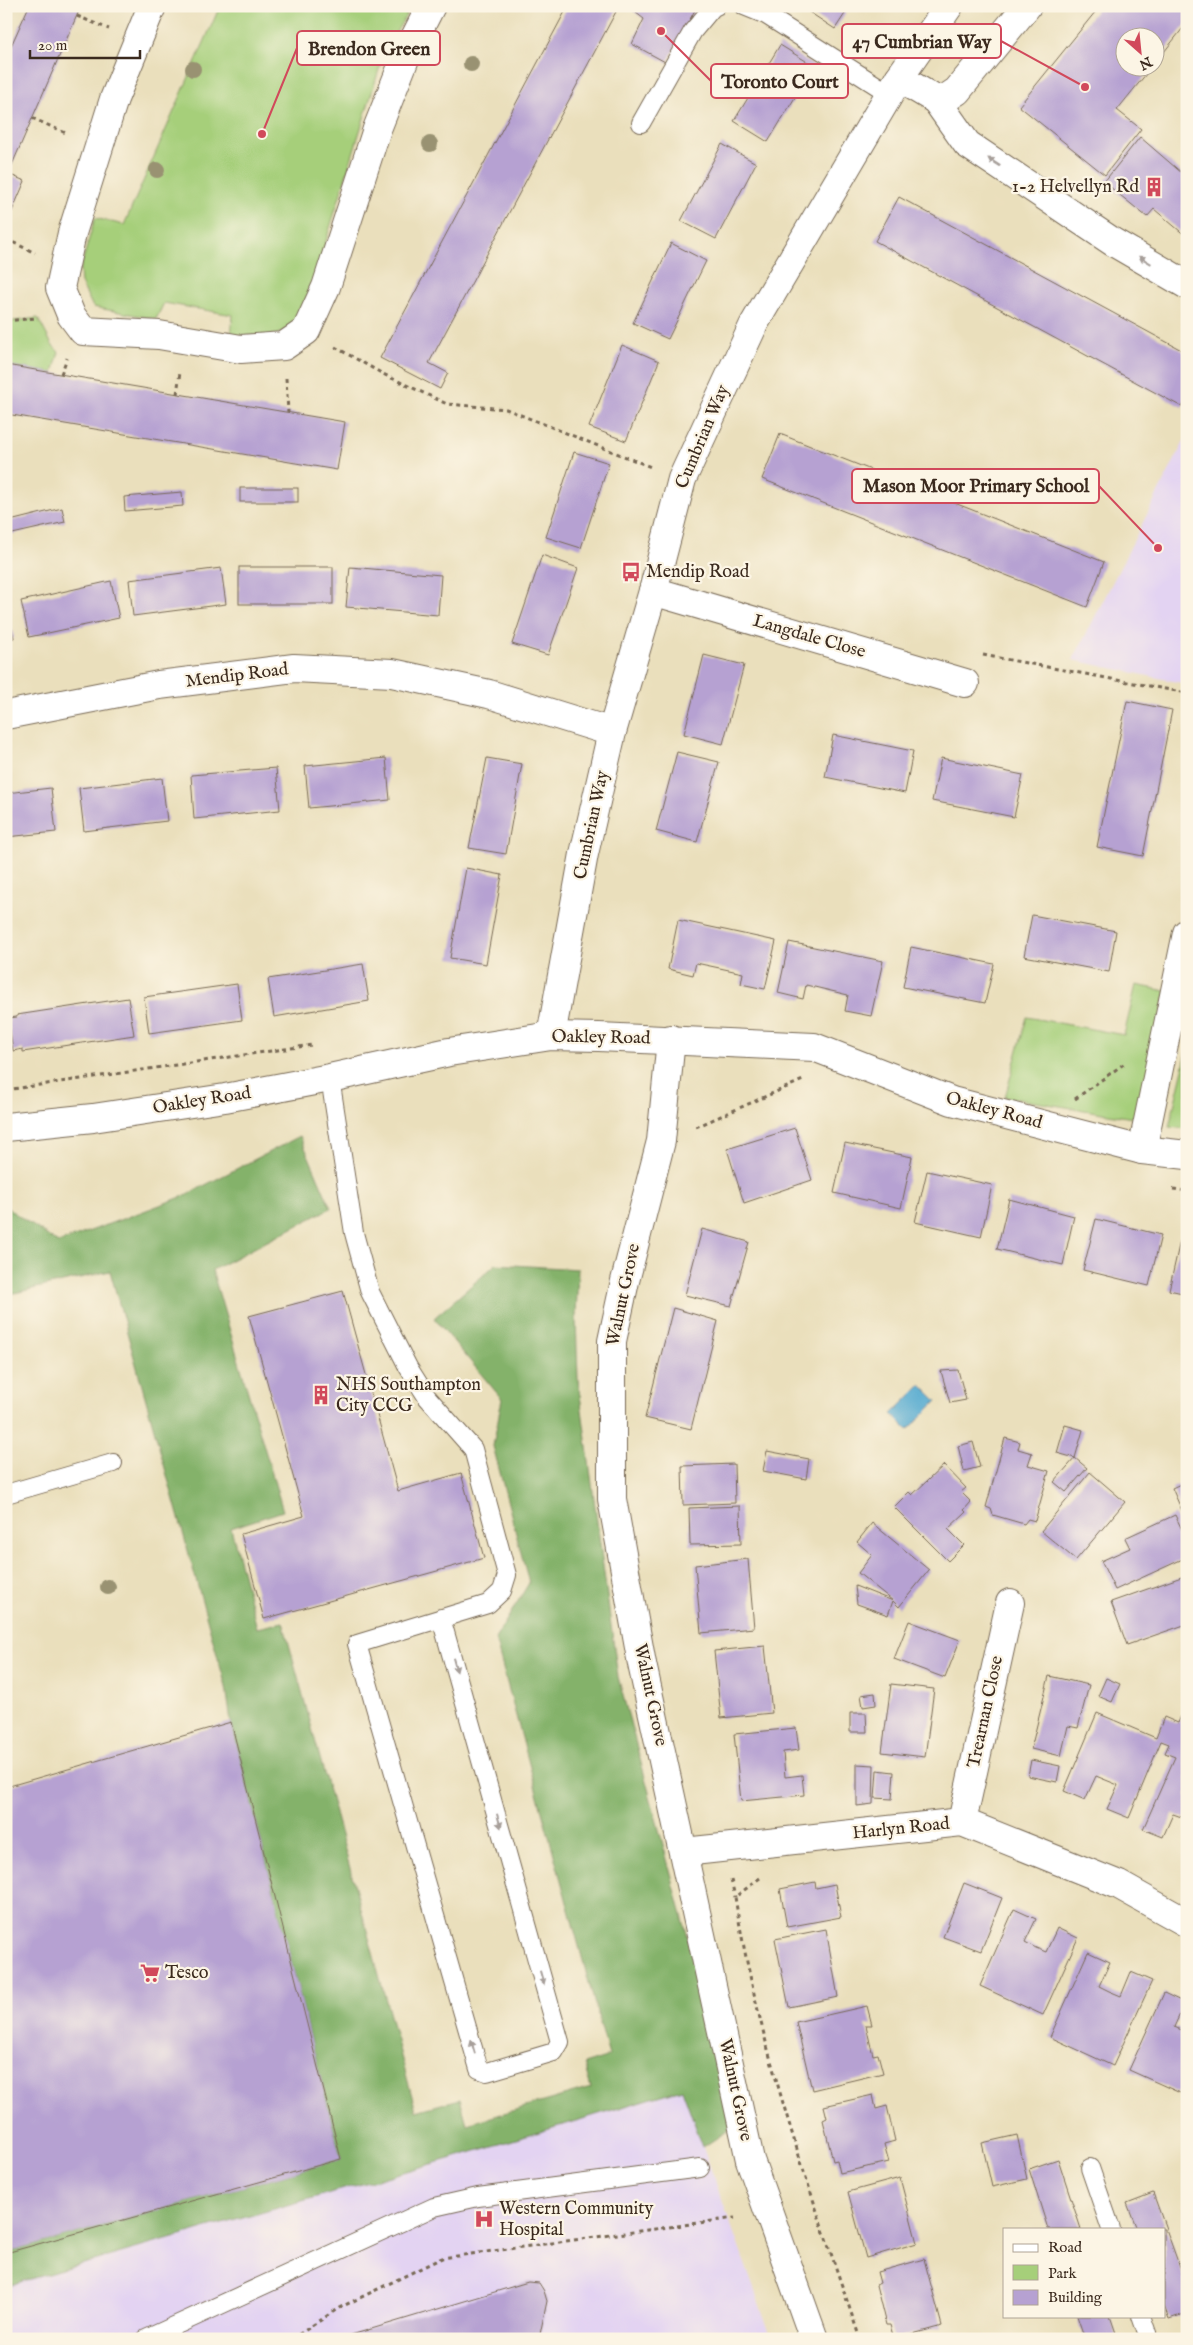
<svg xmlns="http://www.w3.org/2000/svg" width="1193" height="2345" font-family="'IM FELL English',serif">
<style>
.built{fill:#e3d3f2}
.green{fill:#a6cf7a;stroke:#707c4c}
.forest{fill:#84b26a;stroke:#606e44}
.water{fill:#54aad0;stroke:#486a77}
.building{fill:#b6a1d2}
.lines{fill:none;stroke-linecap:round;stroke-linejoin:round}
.service-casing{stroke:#786955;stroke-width:20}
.minor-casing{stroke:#786955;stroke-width:30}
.path{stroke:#786955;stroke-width:3;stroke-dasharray:4 4;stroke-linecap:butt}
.service{stroke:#fff;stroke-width:18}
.minor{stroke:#fff;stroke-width:28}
.tree{fill:#999272}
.oneway{fill:#a79f9a}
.labels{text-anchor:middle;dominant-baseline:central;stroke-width:4.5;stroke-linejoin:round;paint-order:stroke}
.poi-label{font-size:18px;fill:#3b2a1e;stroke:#fcf5e5;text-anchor:start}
.street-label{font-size:18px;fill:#3b2a1e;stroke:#fcf5e5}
.leader{fill:none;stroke:#d1495b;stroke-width:2}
.callout-dot{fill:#d1495b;stroke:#fcf5e5;stroke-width:2}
.callout{fill:#fcf5e5;stroke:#d1495b;stroke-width:2}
.callout-label{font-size:19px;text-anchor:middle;font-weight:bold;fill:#3b2a1e}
</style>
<rect width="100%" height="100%" fill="#fcf5e5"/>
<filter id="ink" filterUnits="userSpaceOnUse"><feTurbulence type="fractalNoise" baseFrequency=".02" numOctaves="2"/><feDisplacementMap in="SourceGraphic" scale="10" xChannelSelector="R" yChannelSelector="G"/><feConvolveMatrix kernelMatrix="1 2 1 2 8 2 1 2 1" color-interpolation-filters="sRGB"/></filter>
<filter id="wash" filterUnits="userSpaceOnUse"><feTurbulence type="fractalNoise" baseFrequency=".0096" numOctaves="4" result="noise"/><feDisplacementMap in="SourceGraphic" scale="20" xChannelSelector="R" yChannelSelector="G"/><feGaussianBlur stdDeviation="1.12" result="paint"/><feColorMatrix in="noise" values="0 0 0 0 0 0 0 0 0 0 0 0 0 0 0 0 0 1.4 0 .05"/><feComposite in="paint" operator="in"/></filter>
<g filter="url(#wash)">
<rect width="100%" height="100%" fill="#eadfbc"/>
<g class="built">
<polygon points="1187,436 1187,684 1073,660"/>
<polygon points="682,2089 772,2339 6,2339 6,2286 473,2152"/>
</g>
<g class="green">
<polygon points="220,6 412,6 385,50 305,309 293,326 276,335 231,336 233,315 164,303 156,319 93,307 81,283 80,270 95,218 124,225"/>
<polygon points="38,318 52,345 59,352 53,373 6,365 6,322"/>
<polygon points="1136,985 1166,991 1139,1119 1005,1097 1027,1017 1124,1035"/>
<polygon points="1187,1052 1187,1129 1169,1127"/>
</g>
<polygon class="forest" points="300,1136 331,1208 212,1270 283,1511 231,1528 257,1628 283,1622 416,2111 460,2099 467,2124 591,2088 584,2064 609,2056 495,1639 529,1583 493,1446 502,1399 434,1318 496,1264 578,1269 576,1317 578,1380 618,1677 738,2124 703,2147 682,2089 473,2152 6,2286 6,2253 341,2159 231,1722 226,1687 110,1271 6,1295 6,1207 58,1243 184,1196"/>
<polygon class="water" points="921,1385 937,1401 908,1430 892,1414"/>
<g id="blocks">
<g class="building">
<polygon points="29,6 81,6 8,174 25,181 6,225 6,57"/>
<polygon points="568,6 619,6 429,363 448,373 440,389 380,358"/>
<polygon points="627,6 697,6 667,63 632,44 644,19"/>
<polygon points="804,6 850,6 835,29 803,8"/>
<polygon points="1100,6 1187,6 1187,23 1156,62 1156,38 1126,38 1126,68 1151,68 1117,110 1141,129 1105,175 1019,106"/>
<polygon points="780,45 814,66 768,142 734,121"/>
<polygon points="1140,137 1183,174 1187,170 1187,237 1154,209 1147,217 1104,182"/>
<polygon points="722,144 756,163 716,239 681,221"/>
<polygon points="899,197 1187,353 1187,399 1182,407 875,241"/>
<polygon points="671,243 706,261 668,339 633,323"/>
<polygon points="622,345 659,361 626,441 589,427"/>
<polygon points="6,365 345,422 337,470 6,414"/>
<polygon points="780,434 1104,562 1087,607 762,479"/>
<polygon points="574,452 609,463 581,548 546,537"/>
<rect x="240" y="488" width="58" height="14"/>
<polygon points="182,492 183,506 125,511 124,497"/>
<polygon points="62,508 65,522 8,535 6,522"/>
<polygon points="542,555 578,568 548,655 512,644"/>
<rect x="239" y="567" width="94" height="37"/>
<polygon points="350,567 441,575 438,615 346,607"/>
<polygon points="221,568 226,604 133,616 129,580"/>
<polygon points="111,581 119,618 29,637 21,601"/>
<polygon points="6,605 14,638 6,640"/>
<polygon points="704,655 744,665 723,744 684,734"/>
<polygon points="1127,701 1172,710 1143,856 1097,847"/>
<polygon points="833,735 913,751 905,793 825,777"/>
<polygon points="677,752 719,762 697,842 656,831"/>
<polygon points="386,758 390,800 309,808 305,766"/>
<polygon points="487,758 522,764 506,854 469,848"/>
<polygon points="941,758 1023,775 1014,817 932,801"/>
<polygon points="276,768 280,810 194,819 191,775"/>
<polygon points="162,778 167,821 84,831 79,788"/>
<polygon points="51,788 56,832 6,837 6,793"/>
<polygon points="466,868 502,875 486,964 450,958"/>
<polygon points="1032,915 1116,931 1109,972 1024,956"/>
<polygon points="678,920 776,941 765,989 741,984 743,973 696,963 693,975 668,969"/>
<polygon points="789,942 883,961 871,1016 845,1011 848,995 806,985 803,999 778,993"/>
<polygon points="911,947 994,964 985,1003 903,987"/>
<polygon points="363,964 369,1001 274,1017 268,979"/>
<polygon points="237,984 242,1020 149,1033 144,997"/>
<polygon points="128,998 134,1035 23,1052 23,1049 13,1051 8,1018 17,1017 17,1015"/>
<polygon points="795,1128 812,1180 744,1203 727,1149"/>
<polygon points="845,1143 912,1157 901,1208 834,1193"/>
<polygon points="927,1171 992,1185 981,1237 915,1222"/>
<polygon points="1009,1199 1074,1216 1063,1265 997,1249"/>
<polygon points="1096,1219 1161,1235 1149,1286 1083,1270"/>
<polygon points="702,1229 749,1242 731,1306 685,1295"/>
<polygon points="1180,1241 1187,1242 1187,1294 1169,1290"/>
<polygon points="343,1291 398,1491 461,1473 484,1558 264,1619 241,1534 304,1516 249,1316"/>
<polygon points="673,1308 718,1321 691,1429 645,1418"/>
<polygon points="958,1370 966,1400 950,1403 941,1371"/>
<polygon points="1065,1425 1083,1430 1075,1458 1087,1468 1066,1492 1054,1482 1075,1458 1057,1453"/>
<polygon points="1005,1438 1020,1442 1018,1449 1032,1453 1028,1465 1049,1471 1035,1521 1028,1519 1024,1524 993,1515 991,1509 986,1507"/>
<polygon points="973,1442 980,1467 964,1471 958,1446"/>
<polygon points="767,1451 809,1459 806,1479 763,1471"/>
<polygon points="734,1464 735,1503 683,1505 682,1466"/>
<polygon points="944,1465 966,1488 961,1492 971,1502 964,1510 966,1512 948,1529 964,1545 948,1561 894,1507 909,1492 912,1495"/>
<polygon points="1090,1472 1125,1502 1076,1560 1041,1531"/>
<polygon points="1187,1481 1187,1511 1183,1513 1172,1488"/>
<polygon points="740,1506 741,1544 690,1545 689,1508"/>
<polygon points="1175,1515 1187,1540 1187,1557 1115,1590 1101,1561 1130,1548 1125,1538"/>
<polygon points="872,1523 929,1570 899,1607 893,1601 888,1615 857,1604 855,1586 893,1601 858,1573 872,1555 857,1542"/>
<polygon points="748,1559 754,1628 701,1633 695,1565"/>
<polygon points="1187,1575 1187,1624 1127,1645 1111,1602"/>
<polygon points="909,1621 960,1640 945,1678 894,1659"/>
<polygon points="765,1646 772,1713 721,1718 714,1651"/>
<polygon points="1049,1676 1089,1685 1078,1728 1068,1726 1061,1756 1031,1749"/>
<polygon points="1106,1678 1120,1684 1112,1702 1098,1696"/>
<polygon points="891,1684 934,1689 925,1757 882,1752"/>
<polygon points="875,1693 876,1705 863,1707 861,1695"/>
<polygon points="850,1713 866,1713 867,1732 850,1732"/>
<polygon points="1097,1713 1156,1738 1164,1717 1178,1723 1181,1716 1187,1718 1187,1819 1173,1814 1163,1837 1143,1829 1175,1757 1165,1753 1169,1744 1161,1741 1129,1818 1107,1809 1118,1785 1096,1776 1085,1800 1064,1791"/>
<polygon points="231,1722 341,2159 6,2253 6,1787"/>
<polygon points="796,1728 799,1750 783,1752 785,1777 802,1775 804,1795 741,1801 734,1734"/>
<polygon points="1031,1760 1060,1766 1057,1782 1028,1776"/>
<polygon points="857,1764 874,1765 873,1804 857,1806"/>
<polygon points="877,1770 894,1772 892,1799 875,1798"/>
<polygon points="815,1882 816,1888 835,1884 841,1917 787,1927 780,1889"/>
<polygon points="964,1883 1002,1898 981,1951 943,1937"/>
<polygon points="1014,1909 1036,1919 1025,1942 1036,1948 1046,1952 1057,1928 1078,1938 1043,2015 980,1986"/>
<polygon points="826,1929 838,1997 789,2007 775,1939"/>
<polygon points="1088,1952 1110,1962 1099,1986 1109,1991 1121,1996 1131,1972 1152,1981 1113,2066 1050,2037"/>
<polygon points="1164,1993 1185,2003 1174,2027 1187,2032 1187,2096 1129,2070"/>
<polygon points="867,2006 872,2025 866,2025 870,2043 873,2055 878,2054 883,2073 812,2090 796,2022"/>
<polygon points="873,2095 876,2109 887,2106 895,2141 884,2144 889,2162 840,2173 837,2160 833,2161 823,2120 827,2118 824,2106"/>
<polygon points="1017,2135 1027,2179 992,2187 982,2143"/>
<polygon points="1058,2159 1081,2229 1048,2229 1029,2169"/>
<polygon points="900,2178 917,2243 866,2258 848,2192"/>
<polygon points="1153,2193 1187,2287 1187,2313 1169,2319 1164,2306 1164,2229 1137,2229 1127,2203"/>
<polygon points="924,2259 942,2326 894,2339 890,2325 886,2325 876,2285 880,2283 877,2272"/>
<polygon points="528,2282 539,2283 544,2291 547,2301 539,2339 338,2339"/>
<polygon points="1077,2316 1110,2316 1118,2339 1085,2339"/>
</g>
</g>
</g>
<g filter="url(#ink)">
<use href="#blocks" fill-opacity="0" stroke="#786955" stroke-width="1"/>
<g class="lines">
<defs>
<g id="service">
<polyline points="744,6 766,15 890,94"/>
<polyline points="641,123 693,31 713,7 716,6"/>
<polyline points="330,1078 354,1233 370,1292 408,1367 427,1397 473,1449 507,1575 502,1591 488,1604 357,1644 479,2069 487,2072 554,2052 560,2042 441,1618"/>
<polyline points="6,1494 113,1463"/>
<polyline points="1090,2168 1111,2229"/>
<polyline points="1141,2316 1149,2339"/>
<polyline points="146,2339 434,2207 478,2197 700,2168"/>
</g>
<g id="minor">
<polyline points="152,6 114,99 72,233 60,288 71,315 83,331 159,335 241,349 284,346 306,331 326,287 377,129 408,51 431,6"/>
<polyline points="899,78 936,100 948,97 957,91 1027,6"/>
<polyline points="936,100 967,144 1113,242 1187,285"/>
<polyline points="653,591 965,683"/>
<polyline points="6,715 159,685 294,668 392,673 489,694 612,732"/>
<polyline points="551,1036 584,854 612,732 653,591 682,479 754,324 899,78 949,6"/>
<polyline points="671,1039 661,1141 625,1281 612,1341 612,1499 642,1664 750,2160 814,2339"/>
<polyline points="6,1127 93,1118 225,1098 330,1078 449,1052 551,1036 599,1037 814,1047 952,1101 1142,1150 1187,1155"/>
<polyline points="1142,1150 1187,933"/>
<polyline points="962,1822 1010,1603"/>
<polyline points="684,1852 962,1822 1119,1885 1187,1923"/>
</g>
</defs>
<use href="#service" class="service-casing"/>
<use href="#minor" class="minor-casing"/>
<g class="path">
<polyline points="77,16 109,29"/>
<polyline points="32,118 68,134"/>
<polyline points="6,239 35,253"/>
<polyline points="6,321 36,318"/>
<polyline points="335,347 383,374 447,404 506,409 651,467"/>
<polyline points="61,374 67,358"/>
<polyline points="286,378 288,412"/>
<polyline points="177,394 180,372"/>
<polyline points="983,655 1187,693"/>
<polyline points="1187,772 1187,780"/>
<polyline points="6,1090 312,1045"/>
<polyline points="1075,1099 1125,1063"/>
<polyline points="696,1127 803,1080"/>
<polyline points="1173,1189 1187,1191"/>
<path d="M 760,1878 L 735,1897 C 759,2048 811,2194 860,2339"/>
<polyline points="731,1880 735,1897"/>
<polyline points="292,2339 339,2308 442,2258 735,2218"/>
</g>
<use href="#service" class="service"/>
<use href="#minor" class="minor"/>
</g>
<g class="tree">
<circle cx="471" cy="64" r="8"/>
<circle cx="193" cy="69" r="8"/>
<circle cx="430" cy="144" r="8"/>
<circle cx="157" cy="170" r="8"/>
<circle cx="108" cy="1587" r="8"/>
</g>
<defs><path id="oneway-solid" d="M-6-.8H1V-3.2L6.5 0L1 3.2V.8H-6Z" transform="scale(1.25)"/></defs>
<g class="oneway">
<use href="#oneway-solid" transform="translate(994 162) rotate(-147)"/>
<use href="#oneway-solid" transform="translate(1145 260) rotate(-149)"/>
<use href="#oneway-solid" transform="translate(455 1665) rotate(74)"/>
<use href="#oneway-solid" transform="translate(499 1821) rotate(74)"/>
<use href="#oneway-solid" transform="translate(542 1978) rotate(74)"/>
<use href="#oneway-solid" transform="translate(473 2047) rotate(-106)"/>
</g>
</g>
<defs>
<symbol id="building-bare" viewBox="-9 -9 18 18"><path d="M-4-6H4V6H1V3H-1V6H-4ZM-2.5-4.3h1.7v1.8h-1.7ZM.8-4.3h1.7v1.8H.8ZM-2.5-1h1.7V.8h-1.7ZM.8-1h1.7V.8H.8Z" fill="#d1495b" stroke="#fcf5e5" stroke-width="2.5" paint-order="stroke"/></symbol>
<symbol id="bus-bare" viewBox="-9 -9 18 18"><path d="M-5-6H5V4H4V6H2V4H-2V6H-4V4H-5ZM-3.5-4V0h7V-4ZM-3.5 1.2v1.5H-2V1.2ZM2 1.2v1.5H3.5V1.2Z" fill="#d1495b" stroke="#fcf5e5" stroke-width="2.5" paint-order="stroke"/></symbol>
<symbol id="supermarket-bare" viewBox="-9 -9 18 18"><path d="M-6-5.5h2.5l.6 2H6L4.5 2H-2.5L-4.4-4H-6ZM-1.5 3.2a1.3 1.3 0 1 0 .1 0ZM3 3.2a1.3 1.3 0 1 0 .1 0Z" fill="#d1495b" stroke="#fcf5e5" stroke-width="2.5" paint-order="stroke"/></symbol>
<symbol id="hospital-bare" viewBox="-9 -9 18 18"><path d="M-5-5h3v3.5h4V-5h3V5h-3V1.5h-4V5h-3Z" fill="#d1495b" stroke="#fcf5e5" stroke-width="2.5" paint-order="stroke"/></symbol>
</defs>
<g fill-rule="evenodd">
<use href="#building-bare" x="1140" y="173" width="28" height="28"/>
<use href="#bus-bare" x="617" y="558" width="28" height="28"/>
<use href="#building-bare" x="307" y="1381" width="28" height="28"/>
<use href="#supermarket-bare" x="136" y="1959" width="28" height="28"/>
<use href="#hospital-bare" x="470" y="2205" width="28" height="28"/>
</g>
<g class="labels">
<g class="poi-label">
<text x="1139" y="187" text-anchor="end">1-2 Helvellyn Rd</text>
<text x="646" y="572">Mendip Road</text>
<text x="336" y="1385">NHS Southampton<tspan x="336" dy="21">City CCG</tspan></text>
<text x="165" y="1973">Tesco</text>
<text x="499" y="2209">Western Community<tspan x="499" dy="21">Hospital</tspan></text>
</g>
<g class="street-label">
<text transform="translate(703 437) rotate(-67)">Cumbrian Way</text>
<text transform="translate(809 637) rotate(16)">Langdale Close</text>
<text transform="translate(237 676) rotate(-7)">Mendip Road</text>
<text transform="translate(592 825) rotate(-78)">Cumbrian Way</text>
<text transform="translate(601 1038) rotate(1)">Oakley Road</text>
<text transform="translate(202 1101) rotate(-9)">Oakley Road</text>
<text transform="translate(994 1111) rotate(15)">Oakley Road</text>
<text transform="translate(624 1295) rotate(-78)">Walnut Grove</text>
<text transform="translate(650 1695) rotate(78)">Walnut Grove</text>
<text transform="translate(986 1712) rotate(-78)">Trearnan Close</text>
<text transform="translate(901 1829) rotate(-6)">Harlyn Road</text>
<text transform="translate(735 2090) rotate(78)">Walnut Grove</text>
</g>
</g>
<path class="leader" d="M1085 87L1001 41M262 134L297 48M661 31L711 81M1158 548L1099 486"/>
<g class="callout-dot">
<circle cx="1085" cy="87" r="5"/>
<circle cx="262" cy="134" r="5"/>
<circle cx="661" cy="31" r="5"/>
<circle cx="1158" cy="548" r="5"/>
</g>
<g class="callout">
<rect x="842" y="24" width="159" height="34" rx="5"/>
<rect x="297" y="31" width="143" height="34" rx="5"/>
<rect x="711" y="64" width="137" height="34" rx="5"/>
<rect x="852" y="469" width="247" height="34" rx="5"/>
</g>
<g class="callout-label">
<text x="922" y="48">47 Cumbrian Way</text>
<text x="369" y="55">Brendon Green</text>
<text x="780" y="88">Toronto Court</text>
<text x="976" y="492">Mason Moor Primary School</text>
</g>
<rect width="1193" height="2345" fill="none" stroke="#fcf5e5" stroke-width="25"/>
<rect x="1003" y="2228" width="162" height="90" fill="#fcf5e5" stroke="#afa495"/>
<rect x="1013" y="2244" width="25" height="8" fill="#ffffff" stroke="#afa495"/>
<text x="1048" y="2252" font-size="15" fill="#3b2a1e">Road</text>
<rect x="1013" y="2265" width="25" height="15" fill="#a6cf7a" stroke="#afa495"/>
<text x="1048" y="2278" font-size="15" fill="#3b2a1e">Park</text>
<rect x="1013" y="2290" width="25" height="15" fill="#b6a1d2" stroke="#afa495"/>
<text x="1048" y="2302" font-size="15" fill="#3b2a1e">Building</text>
<g transform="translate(1140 52) rotate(153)"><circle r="24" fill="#fcf5e5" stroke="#afa495"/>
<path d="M0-4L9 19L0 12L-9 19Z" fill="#d1495b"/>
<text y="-8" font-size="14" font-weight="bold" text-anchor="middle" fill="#3b2a1e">N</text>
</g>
<path d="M30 50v8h110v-8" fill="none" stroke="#3b2a1e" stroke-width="2.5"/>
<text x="38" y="50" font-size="15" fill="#3b2a1e" stroke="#fcf5e5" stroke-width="4" paint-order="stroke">20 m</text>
</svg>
